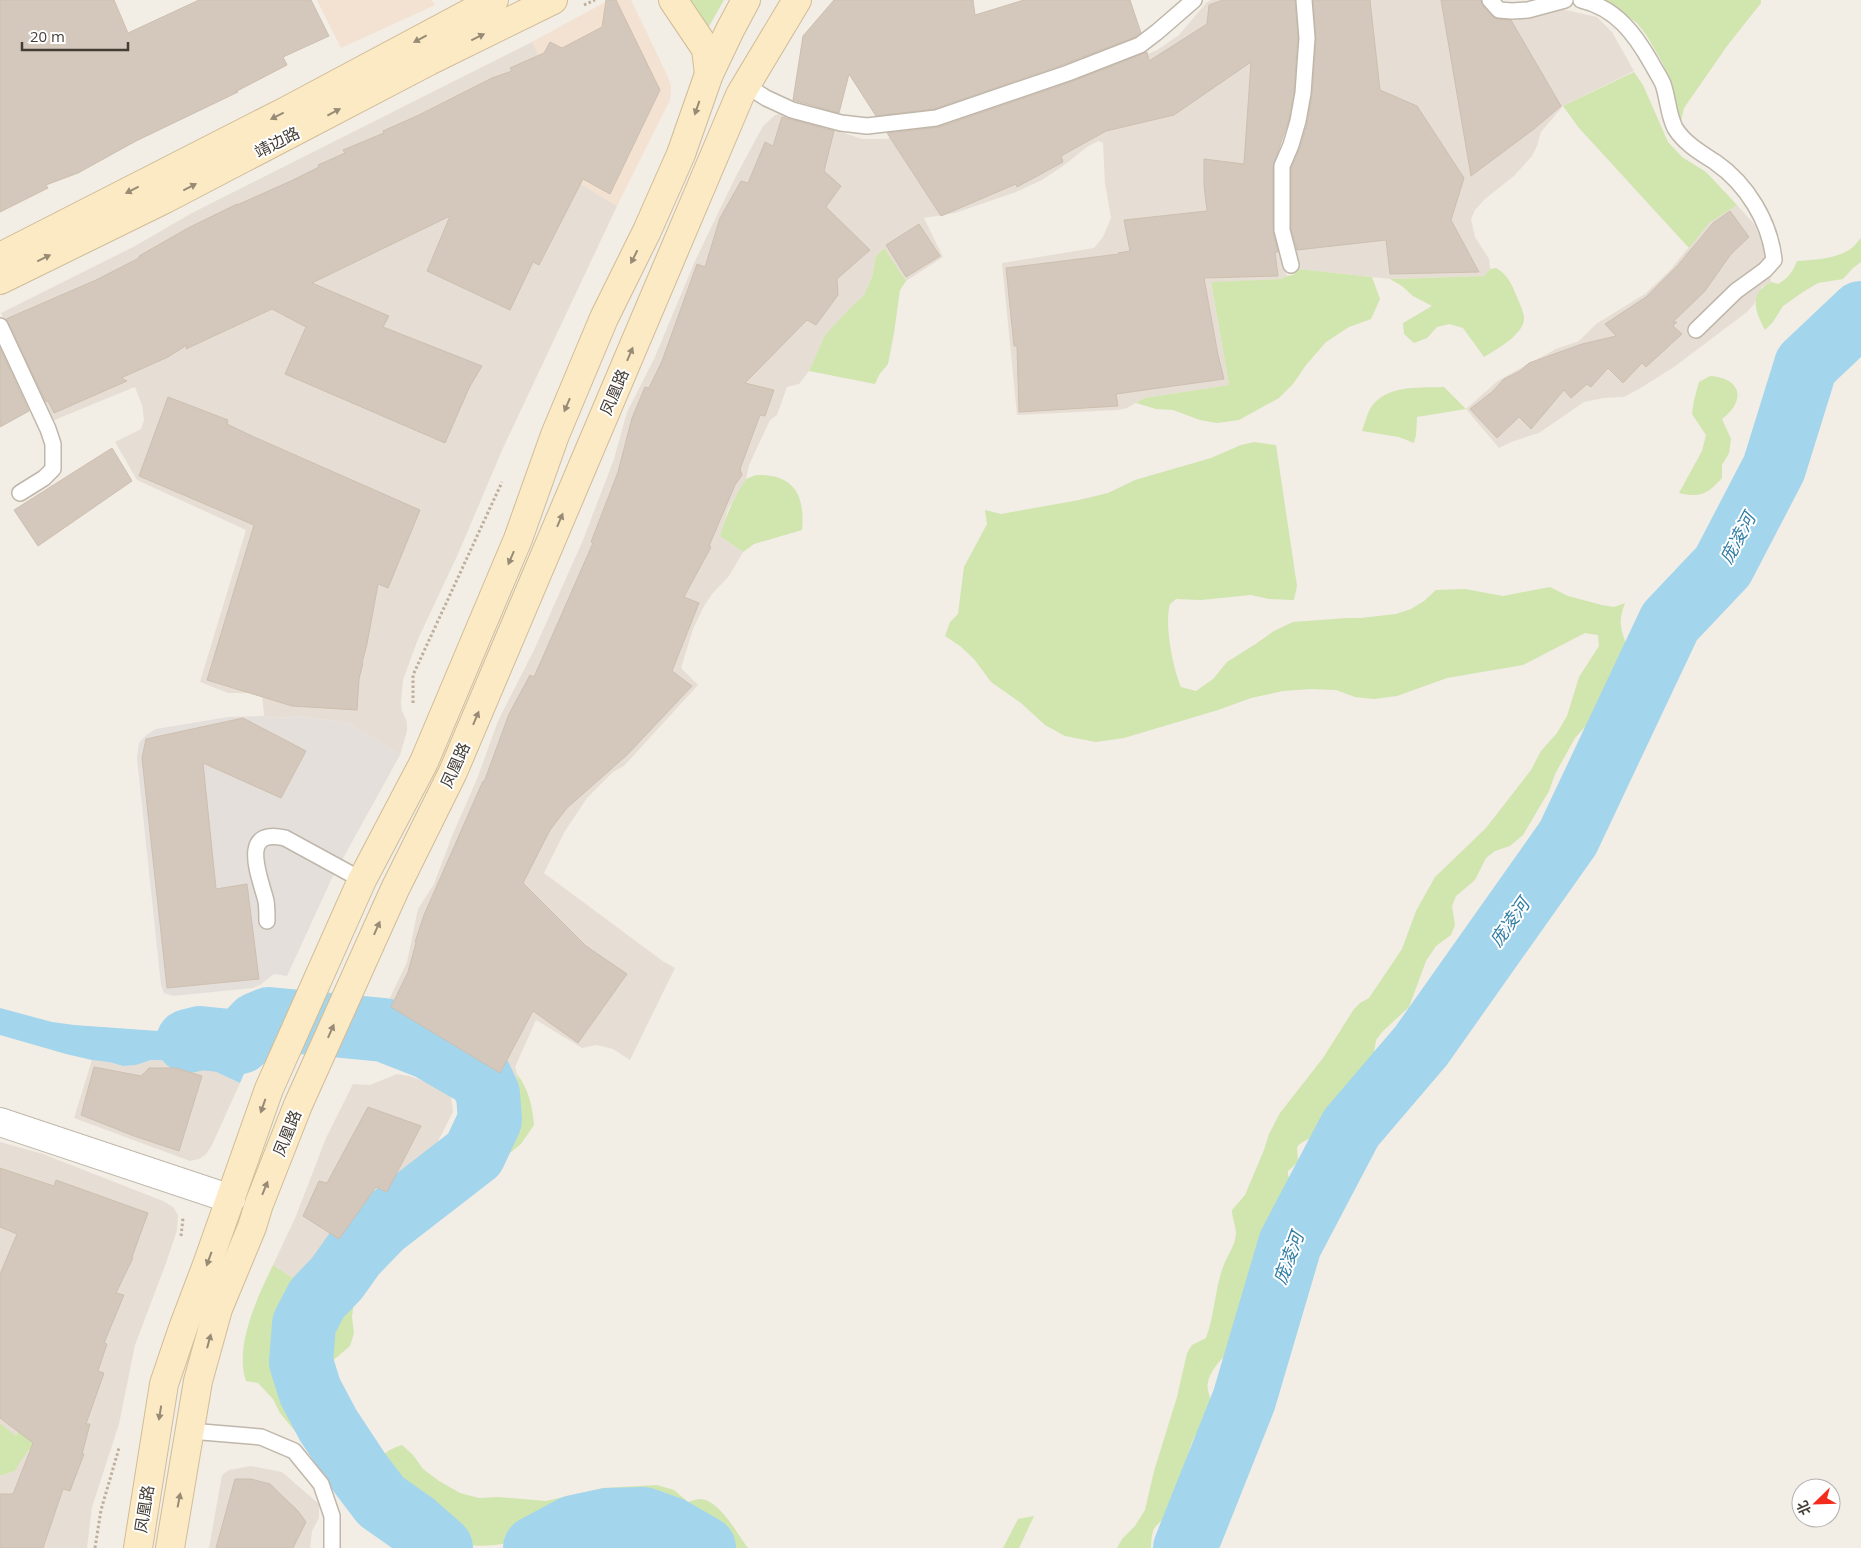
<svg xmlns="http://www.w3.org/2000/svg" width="1861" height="1548" font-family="'Open Sans','Noto Sans SC',sans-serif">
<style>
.residential{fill:#e6ded4}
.commercial{fill:#f3e2d1}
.industrial{fill:#e4dfda}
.green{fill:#d1e5af}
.water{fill:#a3d5ed}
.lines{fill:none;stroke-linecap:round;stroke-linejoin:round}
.river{stroke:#a3d5ed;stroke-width:64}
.building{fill:#d3c8bb;stroke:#cebfaf}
.lane-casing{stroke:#c0b7ab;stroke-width:18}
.street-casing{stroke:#c0b7ab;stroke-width:30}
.secondary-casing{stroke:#d0bc97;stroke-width:30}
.path{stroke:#beae9a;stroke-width:3;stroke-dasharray:2.5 2.5;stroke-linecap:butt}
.lane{stroke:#fff;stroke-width:15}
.street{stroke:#fff;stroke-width:28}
.secondary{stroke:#fceac5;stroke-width:28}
.oneway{fill:#978b76}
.labels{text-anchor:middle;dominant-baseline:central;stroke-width:4;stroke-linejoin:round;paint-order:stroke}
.street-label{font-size:16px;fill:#443d35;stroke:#fff}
.water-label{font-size:18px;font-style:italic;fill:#317da4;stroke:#fff}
</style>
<rect width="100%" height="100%" fill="#f2ede5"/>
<g class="residential">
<polygon points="1212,0 1283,0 1268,180 1281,262 1287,276 1281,279 1211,283 1229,385 1144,398 1127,408 1118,410 1017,415 1002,263 1094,248 1103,237 1111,218 1105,183 1103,143 1098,141 1087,147 1063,166 1042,180 1016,192 955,213 924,218 943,257 906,281 884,248 876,256 872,277 864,295 849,309 825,335 809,371 799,384 787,387 777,415 770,420 749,465 746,479 728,509 720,536 743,552 729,576 712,594 703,608 693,629 681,668 698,685 624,766 613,772 587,798 565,831 544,873 664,962 675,968 630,1060 613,1049 597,1045 582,1048 536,1020 515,1067 517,1074 518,1090 515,1098 512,1083 385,1008 407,962 418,909 434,884 452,836 477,779 498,721 535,648 583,540 614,459 627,412 654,359 695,261 735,178 763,126 775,115 784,113 832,127 841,132 862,139 886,139 943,122 1110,67 1135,60 1157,50 1179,35 1207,2"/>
<polygon points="1317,0 1477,0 1486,23 1515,20 1557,8 1597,17 1612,32 1634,71 1563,106 1541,132 1537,146 1532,156 1514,176 1485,199 1475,210 1471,219 1475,237 1489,259 1490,269 1484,276 1390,279 1298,269 1299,262 1295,252 1294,231 1298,153 1314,113 1317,91"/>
<polygon points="532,42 577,132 575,180 617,206 503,448 458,554 418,639 403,680 401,702 402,711 407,722 407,731 400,755 349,723 300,716 278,718 264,716 262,693 228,693 200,682 246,530 137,480 115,442 141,429 144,420 142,405 135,387 52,421 1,313 135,246 192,213"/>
<polygon points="1737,205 1754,224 1763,243 1771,282 1762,287 1754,304 1747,312 1674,367 1639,389 1624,397 1604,398 1584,402 1539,433 1511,442 1499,448 1466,409 1499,380 1556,349 1579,341 1596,324 1645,294 1671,269 1709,223"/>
<polygon points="92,1060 109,1062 123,1066 136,1065 151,1060 187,1061 212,1070 240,1083 211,1147 206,1154 199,1159 190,1161 74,1118"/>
<polygon points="397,1074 409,1076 432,1084 451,1096 453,1112 421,1174 388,1199 347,1241 322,1262 302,1284 273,1265 296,1216 326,1138 353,1084 370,1085"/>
<polygon points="0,1142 43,1154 163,1201 173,1207 178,1215 177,1230 166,1263 135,1345 119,1424 92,1507 87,1548 0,1548 0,1476 15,1471 19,1461 30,1451 21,1427 16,1436 0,1423"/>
<polygon points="251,1466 282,1472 319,1504 319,1518 312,1531 310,1548 209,1548 222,1475 229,1470"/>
</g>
<g class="commercial">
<polygon points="317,0 432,0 435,5 341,48"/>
<polygon points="609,0 631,0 667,75 671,86 670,100 617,206 574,180 577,132 532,42"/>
</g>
<polygon class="industrial" points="264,716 278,718 300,716 349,723 400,755 331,880 287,976 274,974 260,985 253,988 173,996 164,993 161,985 137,758 139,743 146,735 156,729 228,717"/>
<g class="green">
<polygon points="682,0 724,0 708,28 701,30"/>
<polygon points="1605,0 1761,0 1761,3 1727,46 1684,108 1681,121 1671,84 1662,62 1647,36 1637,23"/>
<polygon points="1634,72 1643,85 1668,142 1682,157 1706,172 1737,205 1709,223 1689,248 1579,128 1563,106"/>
<path d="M 1861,238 L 1861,262 L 1853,268 L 1843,279 L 1818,283 L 1803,292 L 1783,306 L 1773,322 L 1765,330 C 1755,311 1748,294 1771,282 L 1778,284 C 1788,278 1793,272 1797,261 C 1814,260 1834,259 1849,250 C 1854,247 1857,242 1861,238 Z"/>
<polygon points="884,248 906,281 900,290 894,333 888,364 879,375 875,384 809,371 825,335 849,309 864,295 872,277 876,256"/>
<path d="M 1496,268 C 1506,273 1512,284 1516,295 C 1519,302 1523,310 1524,317 C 1526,333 1496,350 1484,357 L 1463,328 L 1449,324 L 1437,327 L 1427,338 L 1414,343 L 1404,334 L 1403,323 L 1432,306 L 1413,296 L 1402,286 L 1390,279 L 1484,276 L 1490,269 Z"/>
<polygon points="1298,269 1372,277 1380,299 1371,319 1349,327 1326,342 1306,365 1293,384 1279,398 1239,420 1217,423 1200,420 1173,410 1156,409 1136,403 1144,398 1229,385 1211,282 1281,279 1287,276 1293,275"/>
<path d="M 1710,376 C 1741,378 1747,400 1722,419 L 1731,439 L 1729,453 L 1722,465 L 1722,478 C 1708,494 1700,498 1679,493 L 1702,451 L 1706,435 L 1692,414 L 1694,400 L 1699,382 Z"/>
<path d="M 1444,387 L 1466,409 L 1417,417 L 1416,435 L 1414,443 L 1399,437 L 1362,431 C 1364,425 1366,419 1368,413 C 1381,384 1418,388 1444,387 Z"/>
<path d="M 1254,442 L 1276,445 L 1297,586 L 1294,600 L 1269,599 L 1251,595 L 1201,600 L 1176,599 L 1170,604 C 1164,623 1173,669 1181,687 L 1196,691 L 1213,679 L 1227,662 L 1254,645 L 1274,631 L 1293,622 L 1347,618 L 1361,618 L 1396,614 L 1411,609 L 1424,601 L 1436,590 L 1465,589 L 1503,596 L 1550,587 L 1568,596 L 1602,605 L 1614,607 L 1625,603 C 1622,611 1620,618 1621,626 C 1622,637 1629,646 1628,657 C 1626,674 1614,672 1614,688 L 1599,706 L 1594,717 L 1575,738 L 1555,774 L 1549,791 L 1523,835 L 1510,846 L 1495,851 L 1486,858 L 1475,880 L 1456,896 L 1452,906 L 1455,925 L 1451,935 L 1436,946 L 1426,961 L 1409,1007 L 1383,1031 L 1376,1040 L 1371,1072 L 1366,1083 C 1352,1089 1357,1095 1348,1105 C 1342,1111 1333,1113 1326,1117 C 1324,1121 1323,1126 1321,1130 C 1317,1138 1303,1139 1297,1147 L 1298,1162 L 1288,1171 C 1287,1179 1294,1184 1293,1193 C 1291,1204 1268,1211 1264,1230 C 1262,1239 1266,1245 1266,1252 C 1266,1264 1255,1276 1251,1287 C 1246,1303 1247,1320 1240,1335 C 1232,1353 1213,1362 1208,1382 C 1205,1394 1216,1403 1212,1415 C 1210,1423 1202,1425 1198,1431 C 1189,1445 1187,1459 1183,1474 C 1181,1480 1176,1485 1174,1491 C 1172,1497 1173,1504 1170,1510 C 1158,1530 1152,1519 1151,1548 L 1117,1548 L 1122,1539 L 1135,1526 L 1145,1510 L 1154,1471 L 1177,1397 L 1187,1353 L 1192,1345 L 1206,1338 C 1215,1314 1215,1285 1225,1262 C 1229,1253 1236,1243 1236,1233 C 1236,1227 1232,1218 1232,1210 L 1245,1195 L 1264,1150 L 1269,1134 L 1280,1113 L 1323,1058 L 1354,1009 L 1360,1003 L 1369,998 L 1402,949 L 1416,911 L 1435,877 L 1486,828 L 1531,770 L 1541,751 L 1557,733 L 1567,716 L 1579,677 L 1599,646 L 1598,635 L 1585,633 L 1523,665 L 1447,678 L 1397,696 L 1374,699 L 1355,697 L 1336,690 L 1311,689 L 1283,691 L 1251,698 L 1218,710 L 1124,738 L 1096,742 L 1065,736 L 1045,725 L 1021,703 L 991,682 L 974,659 L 960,646 L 945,636 L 950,622 L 958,614 L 964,567 L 987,524 L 985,510 L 1001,514 L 1079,500 L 1108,493 L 1135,480 L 1211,458 L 1241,445 Z"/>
<path d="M 756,475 C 795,474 805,496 802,530 L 754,544 L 743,552 L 720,536 C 726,515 734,497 746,479 Z"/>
<path d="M 517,1074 C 529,1090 532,1105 534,1125 L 521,1144 L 398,1243 L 367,1274 L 355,1292 L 352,1317 L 354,1333 L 350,1346 L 330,1363 L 323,1372 L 322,1384 L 316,1369 L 316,1332 L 320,1314 L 362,1256 L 377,1240 L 483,1161 L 510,1139 L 519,1127 L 521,1117 L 515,1098 L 518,1090 Z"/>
<path d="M 273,1265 L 302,1284 C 294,1301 285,1319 284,1338 C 281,1386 322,1444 351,1480 L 343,1486 L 331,1470 L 313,1453 L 280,1413 L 273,1399 L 258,1383 L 246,1381 C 234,1346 258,1296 273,1265 Z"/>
<path d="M 0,1423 L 16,1436 L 21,1427 L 37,1439 C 30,1451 20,1459 15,1471 L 0,1476 Z"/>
<path d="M 402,1445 L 413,1455 L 423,1469 L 439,1481 L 460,1493 L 479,1498 L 499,1497 L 546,1501 L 603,1488 L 657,1485 L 674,1490 L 688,1502 C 692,1501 696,1499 700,1499 C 720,1500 737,1534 748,1548 L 723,1548 C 717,1542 712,1533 705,1528 C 674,1505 626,1503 590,1509 C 584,1511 577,1511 572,1513 C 559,1518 548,1528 535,1534 C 512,1545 482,1548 457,1544 L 380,1485 L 367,1463 L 376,1465 C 384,1452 388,1450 402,1445 Z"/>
<polygon points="1034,1516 1019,1548 1003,1548 1018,1519"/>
<polygon points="626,1528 654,1535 675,1548 562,1548 605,1530"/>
</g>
<polygon class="water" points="0,1008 52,1022 74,1025 172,1032 189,1030 216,1020 227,1023 239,1022 259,1009 270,1012 240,1083 212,1070 187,1061 151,1060 136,1065 123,1066 109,1062 92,1060 66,1054 0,1035"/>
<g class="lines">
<g class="river">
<polyline points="188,1041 200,1038 240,1042 257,1024 269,1019 384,1030 430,1048 480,1077 488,1094 490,1120 474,1154 381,1226 354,1254 337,1278 317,1299 304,1324 301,1362 310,1391 328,1425 359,1472 381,1501 415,1525 441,1548"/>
<polyline points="535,1548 574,1527 607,1520 643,1519 671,1529 704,1548"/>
<polyline points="1185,1548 1244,1400 1290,1244 1351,1128 1421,1046 1568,838 1670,622 1723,566 1774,468 1806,365 1861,313"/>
</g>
</g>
<g class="building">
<polygon points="0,0 114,0 128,33 199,0 311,0 329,36 283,57 287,65 237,91 238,92 136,141 78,173 46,185 48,188 0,212"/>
<polygon points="606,0 616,0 660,90 610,194 583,179 539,265 533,262 510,310 427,271 450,216 312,283 389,316 383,327 482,366 469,388 445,443 285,374 306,327 272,309 186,349 187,345 168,357 121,378 127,381 54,413 48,401 46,402 6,319 96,280 139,258 139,256 188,228 237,204 237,205 293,180 319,167 318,165 345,153 343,150 384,133 383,131 419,115 492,78 512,71 510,68 544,53 550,42 562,48 602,27"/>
<polygon points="834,0 973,0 975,15 1024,0 1130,0 1141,33 1135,37 1065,64 934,109 876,116 849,74 839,113 793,100 803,36"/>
<polygon points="1223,0 1295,0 1298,38 1294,92 1289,119 1273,166 1273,230 1278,252 1275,252 1278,276 1204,278 1218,355 1224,379 1116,394 1118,406 1019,412 1017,346 1014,346 1006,268 1119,254 1118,253 1130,251 1124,220 1207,211 1204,185 1204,159 1244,164 1251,62 1174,115 1106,131 1061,156 1063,162 1017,187 1016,184 941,216 887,133 939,127 1071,82 1147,52 1149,61 1207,24 1209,5"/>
<polygon points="1313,0 1370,0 1380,90 1417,106 1464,178 1451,220 1479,272 1390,274 1386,240 1297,250 1291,229 1291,168 1300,148 1307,124 1312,95 1316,39"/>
<polygon points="1441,0 1481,0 1483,6 1493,17 1498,19 1511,20 1561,106 1534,129 1471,176"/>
<polygon points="782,117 834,131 824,171 841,186 826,207 870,250 837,279 838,295 816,325 807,320 745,383 774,390 765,416 760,415 740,469 742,475 735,485 709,546 711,547 684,597 699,603 672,671 692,686 627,755 567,808 550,830 523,883 586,946 627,974 578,1043 533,1011 500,1073 391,1007 408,972 416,943 415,942 424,915 483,781 484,782 509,714 530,675 534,677 593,543 591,542 618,472 632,418 645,387 649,388 662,361 697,264 705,267 720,218 741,181 748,183 765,142 773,146"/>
<polygon points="1730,211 1749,237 1731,254 1705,291 1673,322 1677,322 1673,326 1682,334 1646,367 1642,363 1623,383 1608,368 1591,387 1587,384 1571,398 1564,390 1531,429 1519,417 1497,438 1470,409 1492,392 1504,379 1520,371 1529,363 1582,344 1616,336 1605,324 1646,297 1678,265 1713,223"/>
<polygon points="919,224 940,256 906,277 886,245"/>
<polygon points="0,348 29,411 0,427"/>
<polygon points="168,397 228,420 227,424 252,436 420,510 388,588 378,584 367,644 362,663 363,663 359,679 357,710 292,706 207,680 254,525 139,476"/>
<polygon points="112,448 132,481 38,546 14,510"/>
<polygon points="243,718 306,751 281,798 203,763 216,889 247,884 259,979 167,988 142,758 146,739"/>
<polygon points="94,1067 141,1076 149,1068 176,1068 202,1076 179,1151 134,1136 81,1115"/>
<polygon points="368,1107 421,1126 387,1192 376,1187 339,1239 303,1216 319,1181 327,1183"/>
<polygon points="0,1168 54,1186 56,1180 148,1213 132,1257 133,1258 116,1293 124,1295 104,1343 107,1344 98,1371 104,1373 86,1424 90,1424 82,1454 84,1454 70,1491 63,1489 43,1548 0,1548 0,1494 13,1494 33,1443 0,1418 0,1274 17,1234 0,1227"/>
<polygon points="235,1479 251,1479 270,1484 298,1511 306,1522 293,1548 216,1548"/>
</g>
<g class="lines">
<defs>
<g id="lane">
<polyline points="1490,0 1499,10 1512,11 1528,10 1565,0"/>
<path d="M 1581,0 C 1616,8 1635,34 1652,64 C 1655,70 1660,77 1663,84 C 1668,98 1668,114 1675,128 C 1684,143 1701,153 1715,162 C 1747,184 1770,222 1774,260 L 1765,270 L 1736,291 L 1696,330"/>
<polyline points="746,85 766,98 792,110 841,123 867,126 936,118 1068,73 1140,45 1157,32 1194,0"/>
<polyline points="1291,265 1282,230 1282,166 1291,145 1298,121 1303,93 1307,38 1304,0"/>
<polyline points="0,326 48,429 53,444 53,469 44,478 20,493"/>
<path d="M 267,921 C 267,914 267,907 266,901 C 260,877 238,827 285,838 L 362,880"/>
<polyline points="190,1431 261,1437 294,1451 321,1484 332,1516 332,1548"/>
</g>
<polyline id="street" points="0,1122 231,1199"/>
<g id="secondary">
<polyline points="673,0 706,49 709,74"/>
<polyline points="0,257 288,110 494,0"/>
<polyline points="0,280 165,199 429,61 553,0"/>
<polyline points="138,1548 164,1384 183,1328 208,1262 269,1089 362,880 424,762 518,539 555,435 604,318 647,231 681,154 709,74 730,30 746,0"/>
<polyline points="170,1548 198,1381 218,1309 252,1227 259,1204 298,1105 395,889 453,772 740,95 797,0"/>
</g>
</defs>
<use href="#lane" class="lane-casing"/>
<use href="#street" class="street-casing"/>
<use href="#secondary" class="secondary-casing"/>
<g class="path">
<polyline points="584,5 595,0"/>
<polyline points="413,703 413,675 502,482"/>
<polyline points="181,1236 183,1218"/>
<polyline points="95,1548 101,1510 119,1448"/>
</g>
<use href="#lane" class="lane"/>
<use href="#street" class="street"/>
<use href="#secondary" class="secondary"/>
</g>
<defs><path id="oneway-solid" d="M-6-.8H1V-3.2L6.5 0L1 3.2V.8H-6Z" transform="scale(1.25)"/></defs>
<g class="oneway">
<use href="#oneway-solid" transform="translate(478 37) rotate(-26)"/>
<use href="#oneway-solid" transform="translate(420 39) rotate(152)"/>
<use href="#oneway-solid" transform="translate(697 108) rotate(109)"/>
<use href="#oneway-solid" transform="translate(334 112) rotate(-28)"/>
<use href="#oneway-solid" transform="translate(277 116) rotate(153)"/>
<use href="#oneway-solid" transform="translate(190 187) rotate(-27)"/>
<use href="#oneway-solid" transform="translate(132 190) rotate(153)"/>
<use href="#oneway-solid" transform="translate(634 257) rotate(117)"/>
<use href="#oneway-solid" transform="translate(44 258) rotate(-26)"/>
<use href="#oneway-solid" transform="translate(630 354) rotate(-67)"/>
<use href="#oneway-solid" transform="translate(567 405) rotate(113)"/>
<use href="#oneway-solid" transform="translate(560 520) rotate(-67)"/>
<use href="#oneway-solid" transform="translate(511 558) rotate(113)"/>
<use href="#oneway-solid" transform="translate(476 718) rotate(-67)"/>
<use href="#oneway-solid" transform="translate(377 928) rotate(-66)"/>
<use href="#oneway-solid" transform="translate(331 1031) rotate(-66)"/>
<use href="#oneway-solid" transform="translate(263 1106) rotate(109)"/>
<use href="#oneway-solid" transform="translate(265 1188) rotate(-68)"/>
<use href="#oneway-solid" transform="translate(209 1259) rotate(110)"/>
<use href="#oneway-solid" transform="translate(209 1341) rotate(-75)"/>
<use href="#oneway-solid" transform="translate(160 1413) rotate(99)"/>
<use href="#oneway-solid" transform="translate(179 1500) rotate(-79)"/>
</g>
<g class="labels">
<g class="street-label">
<text transform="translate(277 142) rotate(-27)">靖边路</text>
<text transform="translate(614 392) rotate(-67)">凤凰路</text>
<text transform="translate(455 765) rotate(-66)">凤凰路</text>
<text transform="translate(287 1133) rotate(-68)">凤凰路</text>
<text transform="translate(144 1509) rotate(-81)">凤凰路</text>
</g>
<g class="water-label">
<text transform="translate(1737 538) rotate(-62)">庞凌河</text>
<text transform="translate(1509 922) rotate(-55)">庞凌河</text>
<text transform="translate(1288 1258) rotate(-70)">庞凌河</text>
</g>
</g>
<g transform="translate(1816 1503) rotate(247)"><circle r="24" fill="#ffffff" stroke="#b4b1ae"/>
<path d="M0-4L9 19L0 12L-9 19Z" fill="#f22b1d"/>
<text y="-8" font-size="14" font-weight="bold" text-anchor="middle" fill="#443d35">北</text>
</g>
<path d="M22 42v8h106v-8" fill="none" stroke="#443d35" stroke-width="2.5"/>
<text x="30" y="42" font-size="15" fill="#443d35" stroke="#ffffff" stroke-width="4" paint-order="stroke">20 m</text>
</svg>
